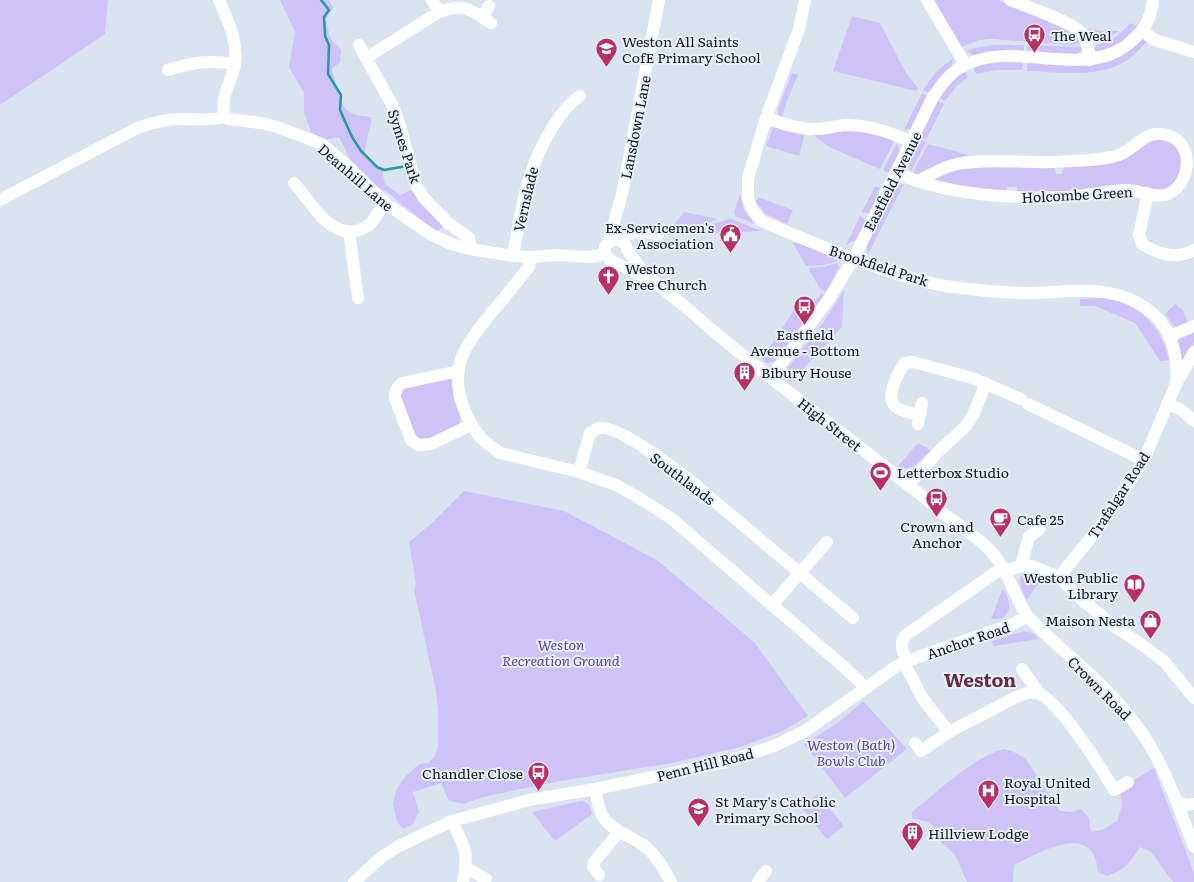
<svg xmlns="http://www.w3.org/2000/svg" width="1194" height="882" font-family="Literata,serif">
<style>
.green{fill:#cfc2f9}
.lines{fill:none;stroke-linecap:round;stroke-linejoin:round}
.stream{stroke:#2399a4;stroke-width:2.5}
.minor{stroke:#fff;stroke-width:12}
.labels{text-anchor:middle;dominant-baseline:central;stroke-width:4;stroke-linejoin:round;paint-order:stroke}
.poi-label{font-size:14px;fill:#13171b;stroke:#e6f1fd;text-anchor:start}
.street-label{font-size:14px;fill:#13171b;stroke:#e6f1fd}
.park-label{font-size:14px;font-style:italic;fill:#603fa2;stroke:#e6f1fd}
.district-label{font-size:19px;font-weight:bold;fill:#6c273d;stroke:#e6f1fd}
</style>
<rect width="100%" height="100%" fill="#d9e4f0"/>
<g class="green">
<polygon points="0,0 108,0 105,34 0,105"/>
<path d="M 280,0 L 329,0 L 333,8 L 326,19 L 330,38 L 341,50 L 340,62 L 332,69 C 333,77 341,105 347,110 C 353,116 363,116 371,117 C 372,125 369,127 368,134 C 366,141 366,148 364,156 L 382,171 L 385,184 L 400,195 L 409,191 L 416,191 L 439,219 L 442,228 L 435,231 L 387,192 L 374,185 L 351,161 L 339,137 L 326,140 L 311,132 L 304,112 L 304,93 L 289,67 L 295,32 Z"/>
<polygon points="932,0 998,0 1072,32 1084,43 1072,45 991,39 980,40 961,47"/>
<polygon points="852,16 880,23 906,73 918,88 916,91 833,71"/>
<polygon points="1131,23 1137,27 1117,46 1098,51 1095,50 1096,45 1115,38"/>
<polygon points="1088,29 1104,31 1119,31 1104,40 1096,42"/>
<path d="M 1143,39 L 1149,40 C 1142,46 1136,54 1129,59 C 1100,79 1061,72 1027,71 L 1028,62 C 1053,63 1087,69 1111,61 C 1123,56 1131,42 1143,39 Z"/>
<polygon points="994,45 1024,45 1024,54 977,57 966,51 975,48"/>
<polygon points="1028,45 1082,47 1082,50 1076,55 1041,54 1040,51 1030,51 1027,49"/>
<polygon points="953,58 952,68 931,94 923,90 935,73"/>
<polygon points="988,61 1023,61 1022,70 997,70 976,74 973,65"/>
<polygon points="964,70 968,77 955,88 945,101 938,97 945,88"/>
<polygon points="792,73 798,75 786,103 782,117 778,114 778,109"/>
<polygon points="922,93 929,97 915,128 904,130"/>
<polygon points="937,101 944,104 926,140 919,136"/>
<polygon points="773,127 777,127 805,133 799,156 766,146"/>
<polygon points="847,130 861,131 895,139 880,169 829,147 810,132"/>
<polygon points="1154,137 1176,143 1187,164 1170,190 1104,190 1017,194 1017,187 1007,187 1004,195 931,179 966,166 1055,168 1056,174 1062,174 1064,167"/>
<polygon points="918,139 926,142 911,171 907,160"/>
<polygon points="897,143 900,152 891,174 883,170"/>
<polygon points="928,144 969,155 945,161 918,174 915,174 914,171"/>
<polygon points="904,184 868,254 866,244 888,198 891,198 896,187"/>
<polygon points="875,186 880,188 878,192 881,194 871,214 862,212"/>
<polygon points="740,194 744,210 755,224 735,216 734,212"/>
<polygon points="760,198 793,210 787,224 766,214 755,201"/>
<polygon points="684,212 718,219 666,235"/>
<polygon points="860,216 867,221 857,239 846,245"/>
<polygon points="731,219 762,231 678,235 729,219"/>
<polygon points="794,242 838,258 837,261 823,265 806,266 793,243"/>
<polygon points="837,263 839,267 826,292 820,289 808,268 824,267"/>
<polygon points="844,290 842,327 790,383 783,374 823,323"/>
<polygon points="821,293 825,295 777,361 766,363 762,359 796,307 817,299"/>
<path d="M 1080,299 C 1091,299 1101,297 1111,299 C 1142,306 1163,330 1169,360 L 1160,361 L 1135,323 L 1095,306 L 1080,306 Z"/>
<polygon points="1175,304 1183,310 1188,323 1178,327 1174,326 1165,314"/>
<polygon points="1194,331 1194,343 1183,362 1177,338"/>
<path d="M 450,378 C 455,384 452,395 455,403 C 457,410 461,416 460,423 L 428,441 L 417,438 L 400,399 L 403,389 Z"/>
<polygon points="918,443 931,450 913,467 904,469 898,466"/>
<polygon points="464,491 564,511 657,560 754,642 808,716 783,731 740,747 672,763 560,781 483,797 464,804 449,801 441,783 413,792 419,812 413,824 403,829 397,822 393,803 396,790 405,777 419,764 428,763 435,756 438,747 438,710 436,691 414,590 416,582 409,542 433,522"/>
<path d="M 1027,573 L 1042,578 L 1027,600 C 1023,591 1016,582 1022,574 Z"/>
<path d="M 1003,588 C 1012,603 1013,621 991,619 Z"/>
<polygon points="1024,631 1033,633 1038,639 994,646 991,641"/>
<polygon points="863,701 907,749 845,798 804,744 839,722"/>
<path d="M 1004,749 L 1012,751 L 1025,758 L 1060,811 L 1072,812 L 1081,809 L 1089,818 L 1091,832 L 1102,830 L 1117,821 L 1122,805 L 1121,793 L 1126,785 L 1154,768 L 1194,873 L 1194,882 L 1173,882 L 1151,852 L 1140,847 C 1130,863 1125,870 1107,876 L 1098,872 C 1094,820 1041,852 1014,865 L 1013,882 L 967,882 L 955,855 L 942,843 L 933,826 L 926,821 L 912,819 L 912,812 C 940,790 970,759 1004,749 Z"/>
<polygon points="818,794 844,826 827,839 801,807"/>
<path d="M 581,801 C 589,802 590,807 592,814 L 555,841 L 532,812 Z"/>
</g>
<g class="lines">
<polyline class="stream" points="321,0 329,10 324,17 325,36 329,45 328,74 341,95 340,110 352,137 361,151 377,167 384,170 407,166"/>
<g class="minor">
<path d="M 219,0 C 228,21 238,40 235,64 C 232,81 219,98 225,117"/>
<polyline points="432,0 439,12"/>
<path d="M 805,0 L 799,29 L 766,118 L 748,178 L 748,199 L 752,209 L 760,220 C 781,230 804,239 826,248 C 867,264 909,281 952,287 C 977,290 1003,293 1028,293 C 1063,293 1103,284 1136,302 C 1169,319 1179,349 1176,384"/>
<polyline points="927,0 965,64"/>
<path d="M 1010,0 C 1025,6 1074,22 1082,34 C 1087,42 1089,51 1090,60"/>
<polyline points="482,17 489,6"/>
<polyline points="1142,31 1155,40 1194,52"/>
<polyline points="359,45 366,58"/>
<path d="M 168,70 C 194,62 207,60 235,64"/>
<path d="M 766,118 C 780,123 795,128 810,129 C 822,130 833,126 845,125 C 868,125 891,132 911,142"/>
<path d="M 896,173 C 948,196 1011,199 1067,197 C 1087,196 1107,190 1127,190 C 1140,190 1155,199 1168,194 C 1194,182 1194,137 1162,134 C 1143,132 1135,149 1119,155 C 1104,160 1090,160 1074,161 C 1063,161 1051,163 1040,162 C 1013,162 984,159 957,164 C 944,167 931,174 919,181"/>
<path d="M 294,183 C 311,201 326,235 355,231 C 360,230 365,228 369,225 C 375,219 380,210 385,203"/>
<path d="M 1148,193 L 1139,235 L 1142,244 C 1157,254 1177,260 1194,250"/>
<path d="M 0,200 L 137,128 C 151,123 167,119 183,119 C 197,119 211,121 225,117 L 229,119 L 261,123 L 277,127 L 322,144 L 350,168 L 385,203 L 432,235 L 451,244 L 470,249 L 513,256 L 530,257 L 558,255 L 590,257 L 605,254"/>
<polyline points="349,232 358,298"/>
<path d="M 623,237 C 635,230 645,231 658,235"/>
<polyline points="609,241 622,194 659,0"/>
<polyline points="626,245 620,240 612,240 605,246 605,254 610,260 644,277"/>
<path d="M 470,249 L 470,243 L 469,238 L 448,223 L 423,197 L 416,185 L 401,129 L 394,108 L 366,58 L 439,12 C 464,3 470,9 491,23"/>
<path d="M 627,249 C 641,274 668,292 689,310 C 772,383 863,447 948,517 C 966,530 985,542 998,560 C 1010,578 1016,598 1027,616 C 1063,653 1107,684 1137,726 C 1164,763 1178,805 1194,847"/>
<path d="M 513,256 C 522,206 526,169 554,125 C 562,113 568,104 580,96"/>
<polyline points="1170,336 1194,326"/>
<path d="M 459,371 L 402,383 C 396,388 395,391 395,398 L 411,440 L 418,445 L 431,444 L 471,425"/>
<path d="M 771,377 L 831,296 L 854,258 L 933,97 C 942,84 950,72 965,65 C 1019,38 1090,85 1136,37 C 1146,27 1152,14 1153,0"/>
<polyline points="1028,404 1144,460"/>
<polyline points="1167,404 1180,409 1194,421"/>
<path d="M 920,415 C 913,413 902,412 896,407 C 884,398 898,373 905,363 L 913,362 L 972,378 L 1021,399"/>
<polyline points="918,424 922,403"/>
<path d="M 480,437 C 461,412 450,379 465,350 C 472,336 483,324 492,312 C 505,297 517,282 529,267 L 530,257"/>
<polyline points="483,440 500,453 579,472 616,485 636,496 672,519 843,666 866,688"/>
<path d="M 579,472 L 590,433 C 593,431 597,428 600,428 C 619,425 676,470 692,482 L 853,618"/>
<polyline points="908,485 938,452 966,426 973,415 986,383"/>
<polyline points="1021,565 1029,537 1040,528"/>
<polyline points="1004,571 1025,565 1035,567 1059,577 1081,599 1114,626 1141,644 1165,662 1194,698"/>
<polyline points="1059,577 1102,524 1144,460 1176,384 1194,352"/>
<polyline points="772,605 827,542"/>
<path d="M 907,661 C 903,652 898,644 906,635 L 1002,568"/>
<path d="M 904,663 L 923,699 L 949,732 L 1018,696 C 1024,694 1031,691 1037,693 C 1057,697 1103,771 1114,790 L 1128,782"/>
<polyline points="1022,669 1039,693"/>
<polyline points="915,743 921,751 949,732"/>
<path d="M 595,789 C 597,797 598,808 602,815 C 612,832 632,836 646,847 C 657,856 664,870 671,882"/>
<polyline points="1177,801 1185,805 1194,804"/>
<path d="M 452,821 C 465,848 469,851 463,882"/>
<polyline points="466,868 486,879 484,882"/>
<polyline points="599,875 593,867 594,862 619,832"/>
<polyline points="354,882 383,856 399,846 452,821 529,800 595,789 726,762 774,746 805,731 897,666 921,656 1013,624 1027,616"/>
<polyline points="758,882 766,871"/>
</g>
</g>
<defs>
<symbol id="bus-pin" viewBox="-11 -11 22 30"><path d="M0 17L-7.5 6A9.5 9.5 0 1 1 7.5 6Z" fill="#bc2f64" stroke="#e6f1fd"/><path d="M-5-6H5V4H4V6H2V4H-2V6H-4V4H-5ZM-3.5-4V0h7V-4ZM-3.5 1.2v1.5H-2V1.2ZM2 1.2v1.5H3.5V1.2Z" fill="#fff"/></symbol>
<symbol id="school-pin" viewBox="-11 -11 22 30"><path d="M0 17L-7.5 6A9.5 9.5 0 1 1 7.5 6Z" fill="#bc2f64" stroke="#e6f1fd"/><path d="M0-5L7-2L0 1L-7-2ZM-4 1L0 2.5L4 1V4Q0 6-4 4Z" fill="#fff"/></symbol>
<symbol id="civic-pin" viewBox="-11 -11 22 30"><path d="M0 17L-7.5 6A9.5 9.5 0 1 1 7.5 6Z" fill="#bc2f64" stroke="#e6f1fd"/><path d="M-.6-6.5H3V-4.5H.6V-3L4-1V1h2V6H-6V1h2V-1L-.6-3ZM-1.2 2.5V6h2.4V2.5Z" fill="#fff"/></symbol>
<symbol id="church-pin" viewBox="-11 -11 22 30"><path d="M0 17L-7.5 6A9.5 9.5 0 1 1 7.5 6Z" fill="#bc2f64" stroke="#e6f1fd"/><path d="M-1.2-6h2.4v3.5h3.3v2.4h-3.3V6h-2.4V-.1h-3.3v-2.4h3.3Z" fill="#fff"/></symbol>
<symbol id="building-pin" viewBox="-11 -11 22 30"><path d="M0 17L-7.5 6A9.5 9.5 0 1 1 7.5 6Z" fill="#bc2f64" stroke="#e6f1fd"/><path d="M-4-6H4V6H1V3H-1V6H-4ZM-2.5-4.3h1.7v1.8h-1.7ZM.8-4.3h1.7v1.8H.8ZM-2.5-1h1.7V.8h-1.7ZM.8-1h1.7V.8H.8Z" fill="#fff"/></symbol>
<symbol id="stadium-pin" viewBox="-11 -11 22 30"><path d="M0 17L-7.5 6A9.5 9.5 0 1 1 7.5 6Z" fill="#bc2f64" stroke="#e6f1fd"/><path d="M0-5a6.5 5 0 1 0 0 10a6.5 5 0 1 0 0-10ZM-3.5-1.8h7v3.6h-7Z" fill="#fff"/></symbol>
<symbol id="cafe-pin" viewBox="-11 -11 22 30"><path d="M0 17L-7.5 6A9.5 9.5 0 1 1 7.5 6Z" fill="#bc2f64" stroke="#e6f1fd"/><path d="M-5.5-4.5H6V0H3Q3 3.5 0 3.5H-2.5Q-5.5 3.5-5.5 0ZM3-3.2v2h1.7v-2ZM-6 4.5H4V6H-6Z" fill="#fff"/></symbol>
<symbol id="library-pin" viewBox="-11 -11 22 30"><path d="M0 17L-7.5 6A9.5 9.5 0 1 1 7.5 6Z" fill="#bc2f64" stroke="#e6f1fd"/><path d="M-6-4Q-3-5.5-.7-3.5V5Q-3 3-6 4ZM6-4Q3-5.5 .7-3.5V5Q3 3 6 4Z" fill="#fff"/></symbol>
<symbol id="shop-pin" viewBox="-11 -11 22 30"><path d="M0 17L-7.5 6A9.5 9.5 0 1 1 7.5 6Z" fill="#bc2f64" stroke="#e6f1fd"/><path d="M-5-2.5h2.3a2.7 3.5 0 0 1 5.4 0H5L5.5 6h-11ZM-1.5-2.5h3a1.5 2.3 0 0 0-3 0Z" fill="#fff"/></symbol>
<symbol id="hospital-pin" viewBox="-11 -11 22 30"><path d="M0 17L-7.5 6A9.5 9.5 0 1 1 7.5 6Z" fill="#bc2f64" stroke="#e6f1fd"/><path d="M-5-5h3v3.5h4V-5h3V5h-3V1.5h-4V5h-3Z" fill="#fff"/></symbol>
</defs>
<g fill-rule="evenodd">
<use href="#bus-pin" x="1022" y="22" width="25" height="34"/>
<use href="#school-pin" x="594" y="36" width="25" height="34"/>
<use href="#civic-pin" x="718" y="222" width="25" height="34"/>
<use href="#church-pin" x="596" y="264" width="25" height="34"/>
<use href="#bus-pin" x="792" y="294" width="25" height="34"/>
<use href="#building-pin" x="732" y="360" width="25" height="34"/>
<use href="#stadium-pin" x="868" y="460" width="25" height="34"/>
<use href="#bus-pin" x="924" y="486" width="25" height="34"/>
<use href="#cafe-pin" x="988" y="506" width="25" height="34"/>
<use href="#library-pin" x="1122" y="572" width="25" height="34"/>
<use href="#shop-pin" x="1138" y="608" width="25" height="34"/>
<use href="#bus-pin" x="526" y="760" width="25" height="34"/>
<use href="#hospital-pin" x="976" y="778" width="25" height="34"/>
<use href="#school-pin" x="686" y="796" width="25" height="34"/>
<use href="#building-pin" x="900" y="820" width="25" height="34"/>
</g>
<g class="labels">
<g class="poi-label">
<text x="1051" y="35">The Weal</text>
<text x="622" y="41">Weston All Saints<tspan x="622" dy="16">CofE Primary School</tspan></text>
<text x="714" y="227" text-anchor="end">Ex-Servicemen's<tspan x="714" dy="16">Association</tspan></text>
<text x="625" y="268">Weston<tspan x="625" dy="16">Free Church</tspan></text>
<text x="805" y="334" text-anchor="middle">Eastfield<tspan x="805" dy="16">Avenue - Bottom</tspan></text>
<text x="761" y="372">Bibury House</text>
<text x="897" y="472">Letterbox Studio</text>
<text x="1017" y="519">Cafe 25</text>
<text x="937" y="526" text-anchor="middle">Crown and<tspan x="937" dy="16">Anchor</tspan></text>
<text x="1118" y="577" text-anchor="end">Weston Public<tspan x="1118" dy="16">Library</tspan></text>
<text x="1135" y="620" text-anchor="end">Maison Nesta</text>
<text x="523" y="773" text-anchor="end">Chandler Close</text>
<text x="1004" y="782">Royal United<tspan x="1004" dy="16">Hospital</tspan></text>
<text x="715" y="801">St Mary's Catholic<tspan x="715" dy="16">Primary School</tspan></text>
<text x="928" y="833">Hillview Lodge</text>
</g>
<g class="street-label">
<text transform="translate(635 127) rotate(-79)">Lansdown Lane</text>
<text transform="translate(405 146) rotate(72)">Symes Park</text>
<text transform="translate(356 177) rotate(41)">Deanhill Lane</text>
<text transform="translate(892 181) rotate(-63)">Eastfield Avenue</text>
<text transform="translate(1077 194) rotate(-3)">Holcombe Green</text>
<text transform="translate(525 199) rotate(-77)">Vernslade</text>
<text transform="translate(879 265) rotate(18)">Brookfield Park</text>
<text transform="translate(830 424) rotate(38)">High Street</text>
<text transform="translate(683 478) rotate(37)">Southlands</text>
<text transform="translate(1118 495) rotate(-57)">Trafalgar Road</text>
<text transform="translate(968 640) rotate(-19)">Anchor Road</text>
<text transform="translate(1100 688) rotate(45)">Crown Road</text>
<text transform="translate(705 764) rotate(-14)">Penn Hill Road</text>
</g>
<g class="park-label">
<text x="561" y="644">Weston<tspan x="561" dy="16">Recreation Ground</tspan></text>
<text x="851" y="744">Weston (Bath)<tspan x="851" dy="16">Bowls Club</tspan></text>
</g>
<g class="district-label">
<text x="980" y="679">Weston</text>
</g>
</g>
</svg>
